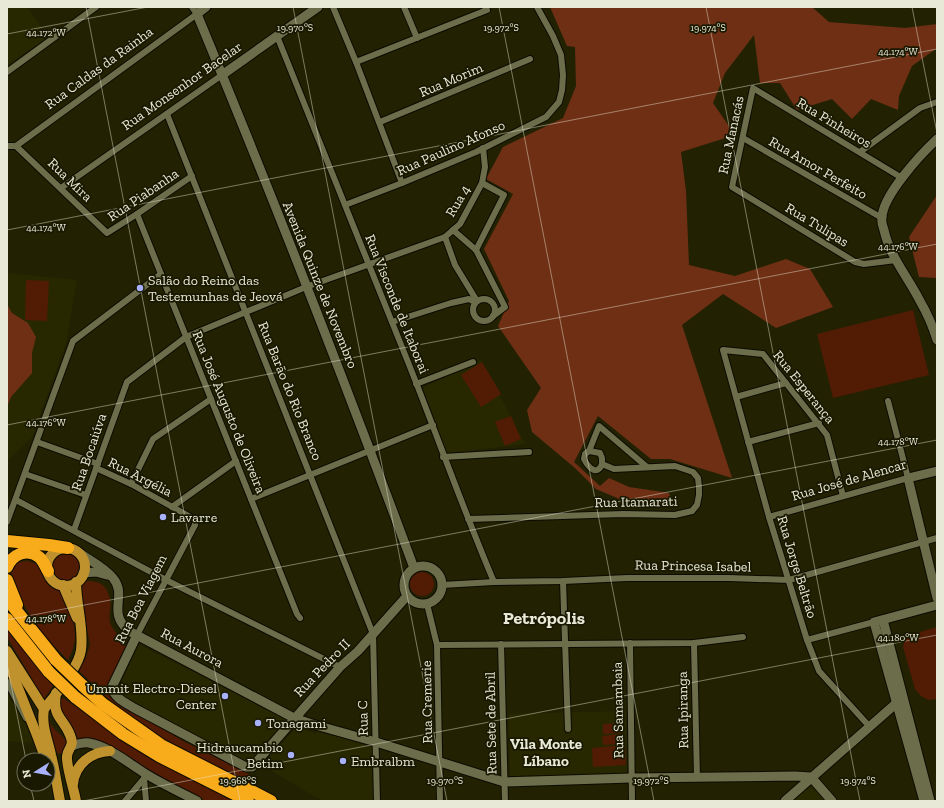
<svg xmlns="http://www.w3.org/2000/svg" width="944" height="808" font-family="'Zilla Slab',serif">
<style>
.built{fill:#282800}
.green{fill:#511b04}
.forest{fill:#6f2f14}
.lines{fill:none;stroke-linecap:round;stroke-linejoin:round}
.street-casing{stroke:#0c0b00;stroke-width:8}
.secondary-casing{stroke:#0c0b00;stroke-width:11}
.primary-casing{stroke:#0c0b00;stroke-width:12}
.highway-casing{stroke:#0c0b00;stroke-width:14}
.street{stroke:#6c6d4b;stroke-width:6}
.secondary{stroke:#6c6d4b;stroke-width:9}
.primary{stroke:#c0922e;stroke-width:10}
.highway{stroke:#f8ab1b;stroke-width:12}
.highway-bridge-casing{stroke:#0c0b00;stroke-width:14;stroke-linecap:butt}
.highway-bridge{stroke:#f8ab1b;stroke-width:12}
.ticks{fill:none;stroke:#e8e9d6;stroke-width:1;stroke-opacity:0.45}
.poi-dot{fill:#a7b1fc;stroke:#191800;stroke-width:1.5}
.labels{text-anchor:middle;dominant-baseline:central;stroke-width:3.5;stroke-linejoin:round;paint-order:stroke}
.street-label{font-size:14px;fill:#e8e9d6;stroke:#191800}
.poi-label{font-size:14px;fill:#e8e9d6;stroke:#191800;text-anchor:start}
.neighbourhood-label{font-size:15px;font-weight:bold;fill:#e8e9d6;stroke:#191800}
.district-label{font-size:18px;font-weight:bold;fill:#e8e9d6;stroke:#191800}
.ticks-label{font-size:10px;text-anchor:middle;fill:#e8e9d6;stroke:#191800;stroke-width:3.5;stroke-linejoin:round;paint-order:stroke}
</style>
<rect width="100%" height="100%" fill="#222202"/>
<g class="built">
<polygon points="7,7 27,7 48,37 7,65"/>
<polygon points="7,273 77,280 66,343 32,437 7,461"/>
<polygon points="481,360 525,444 446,453 423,388"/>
<polygon points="139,645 291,721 251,764 121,700 117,690"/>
<polygon points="7,693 31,733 34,743 7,741"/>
<polygon points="626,711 627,774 510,776 509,714"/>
<polygon points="298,726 316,734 317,728 373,746 374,801 325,801 314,796 265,767 268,758"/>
<polygon points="813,786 826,801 794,801 806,788"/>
</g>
<g class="green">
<polygon points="26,280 49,281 47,321 25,320"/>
<polygon points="913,310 929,375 833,398 817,334"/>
<polygon points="482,362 501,394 481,407 461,375"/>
<polygon points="511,416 521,439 505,446 495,422"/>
<circle cx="66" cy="568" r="14"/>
<path d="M 26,561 C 41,562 43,575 49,586 L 61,590 C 68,606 80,630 73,648 C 72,652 70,656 68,660 L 40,632 L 21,600 L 11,579 L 12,569 L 18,562 Z"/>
<circle cx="422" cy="584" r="12"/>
<path d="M 86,581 C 100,580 108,586 110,600 C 112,608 107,617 111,625 C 115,633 123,639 127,649 L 116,674 L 117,703 L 185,742 L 251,775 L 257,785 L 227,773 L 161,738 L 123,713 L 78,670 L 85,660 L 90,645 L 79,588 Z"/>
<polygon points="7,626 19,644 53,686 44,699 7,637"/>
<polygon points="937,627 937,699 928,700 921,696 915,689 903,647 905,639 910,635"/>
<polygon points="63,698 97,721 233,801 206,801 164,779 101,742 78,739 73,728 62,718 57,706 60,700"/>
<path d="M 48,717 C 49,720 50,723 52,726 C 58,735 74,740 62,753 L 59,754 C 50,748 49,727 48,717 Z"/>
<polygon points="620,723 621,733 603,734 603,724"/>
<polygon points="620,734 621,744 603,745 602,736"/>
<polygon points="625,745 626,765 593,767 592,748"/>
</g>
<g class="forest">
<polygon points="550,7 812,7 829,22 905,28 937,24 937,48 912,66 899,96 898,110 871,99 852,119 832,99 797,110 780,83 760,83 754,35 725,73 713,103 735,135 681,152 686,191 689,265 735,276 786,259 810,269 833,307 776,328 723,294 682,325 732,478 670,459 651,459 598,416 574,462 600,486 609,478 629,487 669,493 673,505 631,504 596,489 575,468 532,432 527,410 541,388 498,326 509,301 484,249 513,194 486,179 503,147 563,118 576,86 575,47 567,46"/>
<polygon points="937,195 937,278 919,277 909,237"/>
<polygon points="7,304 12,313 28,323 36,337 32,353 32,373 11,397 7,407"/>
</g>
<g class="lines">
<defs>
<g id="street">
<polyline points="333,7 356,62 402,183"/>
<polyline points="404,7 417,38"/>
<path d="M 277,36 C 320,145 365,253 408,362 C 437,435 463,509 494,582"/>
<polyline points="356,62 487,10 485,7"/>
<polyline points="7,72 96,7"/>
<polyline points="167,114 373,634 377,801"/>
<polyline points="380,122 530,59"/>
<polyline points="743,138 882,218"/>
<polyline points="7,146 16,146 197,14 192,7"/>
<polyline points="16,146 107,233 137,214 192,176"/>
<polyline points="860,152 920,108 937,102"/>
<polyline points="61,188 222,75"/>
<polyline points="345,205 402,183 476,152 546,117 559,102 562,90 563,75 561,55 553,36 537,7"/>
<polyline points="137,214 297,614 300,618"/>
<polyline points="453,230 476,250 505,307 493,316"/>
<polyline points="476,250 504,195 482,183"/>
<polyline points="896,260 864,264 855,262 732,187 753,88 902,178"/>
<circle cx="484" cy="310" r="11"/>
<polyline points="477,301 455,265 445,237 460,224 482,183 485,167 483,148"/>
<polyline points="392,322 451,303 469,299 475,302"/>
<polyline points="416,384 473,362"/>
<polyline points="736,397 786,383"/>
<polyline points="37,442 98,464"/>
<polyline points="748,442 819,423"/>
<polyline points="589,451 599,426 647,467"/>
<polyline points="443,457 529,452"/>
<polyline points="96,468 131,484 194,519 195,521 195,525 137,635"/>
<polyline points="25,474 86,495"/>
<polyline points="131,484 153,439 211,399"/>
<polyline points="843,496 827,435 763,354 723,350 769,517 807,640 819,671 869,726"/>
<polyline points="251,499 433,425"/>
<polyline points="16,500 166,580 340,667"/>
<polyline points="172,507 236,461"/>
<polyline points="769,517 908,478 888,401"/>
<path d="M 468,519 L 623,514 L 675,515 L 692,511 L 697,505 L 699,495 L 699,487 L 698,478 L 693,472 L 675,466 L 614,469 L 602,464 C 597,477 588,467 584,459 L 585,454 L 589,451 L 600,453 L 602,458 L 602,464"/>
<polyline points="7,522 73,341 161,274"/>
<polyline points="74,530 127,382 186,337 306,287 445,237"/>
<polyline points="563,581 568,729"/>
<polyline points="442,585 494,582 563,581 627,578 729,578 789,580 937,538"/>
<polyline points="427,604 437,645 440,801"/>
<polyline points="807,640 874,622"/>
<polyline points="630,643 632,801"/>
<polyline points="694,643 697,777"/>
<polyline points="501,644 505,801"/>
<polyline points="437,645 694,643 743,637"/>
<polyline points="7,682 26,718"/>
<polyline points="144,778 146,801"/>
<polyline points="125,801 147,775"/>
</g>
<g id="secondary">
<path d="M 206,7 L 197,14 C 273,197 345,382 414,568"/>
<polyline points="222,75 318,7"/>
<path d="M 937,139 C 921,154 882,196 882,218 C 881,222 883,227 884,230 C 890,257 908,277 920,301 C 927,313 933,327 937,340"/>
<polyline points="937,471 908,478 937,598"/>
<path d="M 78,552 C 89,560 104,567 113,578 C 128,596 106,612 129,631 L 294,718 L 312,724 L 376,742 L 504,782 L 631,778 L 795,776 L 811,777 L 832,801"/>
<circle cx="423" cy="585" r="19"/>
<polyline points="83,573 96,572 107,575"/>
<polyline points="883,620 930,801"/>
<path d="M 137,635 L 112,687 C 114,698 124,702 134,708 L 246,767 L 252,767 L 340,667 L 358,651 L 407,596"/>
<path d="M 72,746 C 78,744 83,742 89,743 C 110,747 128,763 146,774 C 162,784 180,792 197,801"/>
<polyline points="785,801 900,700"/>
<polyline points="924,801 874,622 937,605"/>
</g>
<g id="primary">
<circle cx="66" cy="567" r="19"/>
<polyline points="63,585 77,618"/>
<polyline points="7,651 44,709"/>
<polyline points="7,660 38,738 46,760"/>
<path d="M 56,693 C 52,718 63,717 70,735 C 75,747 68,747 67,756 C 66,766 74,789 76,801"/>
<path d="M 73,784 C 75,764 91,752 110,751"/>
<path d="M 60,801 C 57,786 55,770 51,755 C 48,740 41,725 44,709 C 55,696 79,666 81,650 C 84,627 76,605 76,582"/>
</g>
<g id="highway">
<polyline points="7,541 49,545 68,548"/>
<path d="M 7,567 C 12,555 27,547 39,557 C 43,560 45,566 48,571"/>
<polyline points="7,580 17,605"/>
<polyline points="7,599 56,660"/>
<polyline points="7,619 49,672"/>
<polyline points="82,685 103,704 161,745 271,801"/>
<polyline points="75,697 123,734 159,756 248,801"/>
</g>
</defs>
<use href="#street" class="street-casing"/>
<use href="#secondary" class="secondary-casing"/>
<use href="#primary" class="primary-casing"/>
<use href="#highway" class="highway-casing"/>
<use href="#street" class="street"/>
<use href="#secondary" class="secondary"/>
<use href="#primary" class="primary"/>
<use href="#highway" class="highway"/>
<defs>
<g id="highway-bridge">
<polyline points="56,660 82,685"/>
<polyline points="49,672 75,697"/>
</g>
</defs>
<use href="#highway-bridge" class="highway-bridge-casing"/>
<use href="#highway-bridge" class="highway-bridge"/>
</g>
<path class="ticks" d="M 86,7 L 240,801M 293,7 L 447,801M 499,7 L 654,801M 706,7 L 860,801M 912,7 L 937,133M 7,34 L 148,7M 7,230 L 937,49M 7,425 L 937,244M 7,620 L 937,440M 7,664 L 26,760M 30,784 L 34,801M 83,801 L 937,635"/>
<g class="poi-dot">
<circle cx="140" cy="288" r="4"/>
<circle cx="163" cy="517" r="4"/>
<circle cx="225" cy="696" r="4"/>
<circle cx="258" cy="723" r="4"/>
<circle cx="291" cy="755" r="4"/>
<circle cx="343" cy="761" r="4"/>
</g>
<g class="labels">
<g class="street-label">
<text transform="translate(99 68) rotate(-36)">Rua Caldas da Rainha</text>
<text transform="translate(451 80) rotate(-23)">Rua Morim</text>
<text transform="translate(182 86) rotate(-35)">Rua Monsenhor Bacelar</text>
<text transform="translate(834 123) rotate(31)">Rua Pinheiros</text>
<text transform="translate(731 135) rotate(-78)">Rua Manacás</text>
<text transform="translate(451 148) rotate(-24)">Rua Paulino Afonso</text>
<text transform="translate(818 168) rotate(30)">Rua Amor Perfeito</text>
<text transform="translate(70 180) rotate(44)">Rua Mira</text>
<text transform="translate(143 195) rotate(-34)">Rua Piabanha</text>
<text transform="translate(458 201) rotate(-59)">Rua 4</text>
<text transform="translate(817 225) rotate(31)">Rua Tulipas</text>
<text transform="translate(320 285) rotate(68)">Avenida Quinze de Novembro</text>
<text transform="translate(397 304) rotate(68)">Rua Visconde de Itaborai</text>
<text transform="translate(804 387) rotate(51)">Rua Esperança</text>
<text transform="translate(290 391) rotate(68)">Rua Barão do Rio Branco</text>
<text transform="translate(229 412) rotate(68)">Rua José Augusto de Oliveira</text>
<text transform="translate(89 452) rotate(-71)">Rua Bocaiúva</text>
<text transform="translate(140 477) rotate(27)">Rua Argélia</text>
<text transform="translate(849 480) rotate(-16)">Rua José de Alencar</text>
<text transform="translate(636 502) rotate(-1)">Rua Itamarati</text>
<text transform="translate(693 566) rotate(1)">Rua Princesa Isabel</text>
<text transform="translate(797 567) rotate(73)">Rua Jorge Beltrão</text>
<text transform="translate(141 599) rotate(-63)">Rua Boa Viagem</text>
<text transform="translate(192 648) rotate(28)">Rua Aurora</text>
<text transform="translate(322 668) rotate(-46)">Rua Pedro II</text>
<text transform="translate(427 702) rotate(-91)">Rua Cremerie</text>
<text transform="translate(618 710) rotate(-91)">Rua Samambaia</text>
<text transform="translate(683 710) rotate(-91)">Rua Ipiranga</text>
<text transform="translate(363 718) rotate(-91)">Rua C</text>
<text transform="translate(491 723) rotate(-91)">Rua Sete de Abril</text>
</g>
<g class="poi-label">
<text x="148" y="280">Salão do Reino das<tspan x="148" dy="16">Testemunhas de Jeová</tspan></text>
<text x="171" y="517">Lavarre</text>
<text x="217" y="688" text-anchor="end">Ummit Electro-Diesel<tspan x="217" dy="16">Center</tspan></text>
<text x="266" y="723">Tonagami</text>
<text x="283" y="747" text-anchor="end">Hidraucambio<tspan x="283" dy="16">Betim</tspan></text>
<text x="351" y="761">Embralbm</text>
</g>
<g class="neighbourhood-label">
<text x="546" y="744">Vila Monte<tspan x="546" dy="17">Líbano</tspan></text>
</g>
<g class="district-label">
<text x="544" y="618">Petrópolis</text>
</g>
</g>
<g class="ticks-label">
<text x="295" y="31">19.970°S</text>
<text x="501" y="31">19.972°S</text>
<text x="708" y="31">19.974°S</text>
<text x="46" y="36">44.172°W</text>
<text x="898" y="55">44.174°W</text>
<text x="46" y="231">44.174°W</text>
<text x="898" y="250">44.176°W</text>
<text x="46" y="426">44.176°W</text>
<text x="898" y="445">44.178°W</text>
<text x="46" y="622">44.178°W</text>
<text x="898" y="641">44.180°W</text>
<text x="238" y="784">19.968°S</text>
<text x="445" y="784">19.970°S</text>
<text x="651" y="784">19.972°S</text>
<text x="858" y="784">19.974°S</text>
</g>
<rect width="944" height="808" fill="none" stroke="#e8e9d6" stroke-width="16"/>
<g transform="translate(36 772) rotate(259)"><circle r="19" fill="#191800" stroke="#6c6c56"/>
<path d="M0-3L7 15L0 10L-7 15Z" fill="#a7b1fc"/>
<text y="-6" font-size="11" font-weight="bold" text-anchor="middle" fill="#e8e9d6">N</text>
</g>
</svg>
